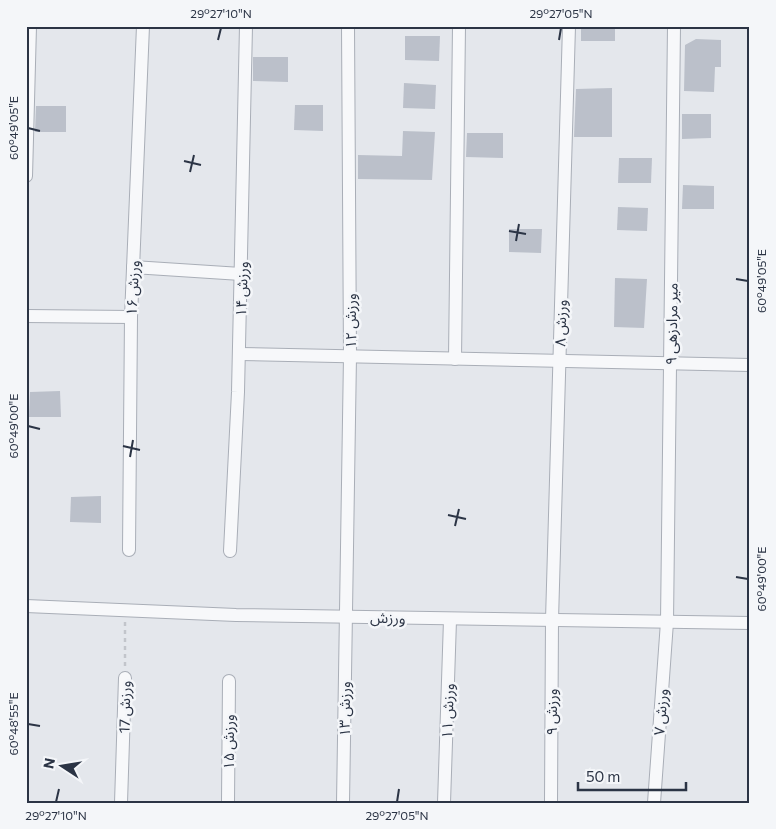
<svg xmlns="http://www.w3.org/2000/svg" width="776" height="829" font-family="Commissioner,'Noto Sans Arabic',sans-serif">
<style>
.building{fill:#bbc0ca}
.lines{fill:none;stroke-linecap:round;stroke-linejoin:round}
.minor-casing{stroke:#a9aeb7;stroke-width:14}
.path{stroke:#c2c5cb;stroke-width:2.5;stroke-dasharray:4 4;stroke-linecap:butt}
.minor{stroke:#f7f8fa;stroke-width:12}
.ticks{fill:none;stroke:#2b3445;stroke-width:2}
.labels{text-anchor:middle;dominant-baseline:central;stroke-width:5;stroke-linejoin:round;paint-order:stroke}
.street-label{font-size:15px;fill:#2b3445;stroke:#f4f6f9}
.neatline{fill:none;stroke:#2b3445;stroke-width:2}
.ticks-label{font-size:12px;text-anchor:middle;fill:#2b3445}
</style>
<rect width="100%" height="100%" fill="#e4e7ec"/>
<g class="building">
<rect x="581" y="26" width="34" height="15"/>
<polygon points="405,36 440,36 439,61 405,60"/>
<polygon points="696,39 721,40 721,67 715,67 714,92 684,91 685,45"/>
<polygon points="253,57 288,57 288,82 253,81"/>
<polygon points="404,83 436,85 435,109 403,108"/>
<polygon points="612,88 612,137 574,137 576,89"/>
<polygon points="295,105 323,105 323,131 294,130"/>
<polygon points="36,106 66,106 66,132 35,132"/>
<polygon points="682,114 711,114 711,138 682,139"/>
<polygon points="403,131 435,132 432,180 358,179 358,155 402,156"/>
<polygon points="467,133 503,133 503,158 466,157"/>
<polygon points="619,158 652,158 651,183 618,183"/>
<polygon points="683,185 714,186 714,209 682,209"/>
<polygon points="618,207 648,208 647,231 617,230"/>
<polygon points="509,229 542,229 541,253 509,252"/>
<polygon points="615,278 647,279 644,328 614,327"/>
<polygon points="60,391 61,417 29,417 30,392"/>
<polygon points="101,496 101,523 70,522 71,497"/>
</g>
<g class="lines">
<defs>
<g id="minor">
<polyline points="26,176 30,26"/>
<polyline points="133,267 241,274"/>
<polyline points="26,316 131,317"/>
<polyline points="239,354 750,365"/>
<polyline points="455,359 459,26"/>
<polyline points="129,550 131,317 143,26"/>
<polyline points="230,551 238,392 246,26"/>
<polyline points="26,606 236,615 750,623"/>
<polyline points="121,803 125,678"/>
<polyline points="228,803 229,681"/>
<polyline points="343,803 350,356 348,26"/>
<polyline points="444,803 450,620"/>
<polyline points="551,803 552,620 569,26"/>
<polyline points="654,803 667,622 674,26"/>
</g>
</defs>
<use href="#minor" class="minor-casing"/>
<polyline class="path" points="125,666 125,622"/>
<use href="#minor" class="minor"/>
</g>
<path class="ticks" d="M 218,40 L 221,28M 559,40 L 561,28M 28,128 L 40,131M 184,161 L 201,165M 190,172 L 194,155M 509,231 L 526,234M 516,241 L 519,224M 736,279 L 748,281M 28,426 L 40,429M 123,446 L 140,450M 130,457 L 133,440M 448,515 L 466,519M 455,526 L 459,509M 736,577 L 748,579M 28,724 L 40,726M 56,802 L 59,789M 397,802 L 399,789"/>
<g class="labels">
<g class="street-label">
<text transform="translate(132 288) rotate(-87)">ورزش ۱۶</text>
<text transform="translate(241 289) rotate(-88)">ورزش ۱۴</text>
<text transform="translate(350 321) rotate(-90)">ورزش ۱۲</text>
<text transform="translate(560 323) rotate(-88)">ورزش ۸</text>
<text transform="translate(671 324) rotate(-89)">میر مرادزهی ۹</text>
<text transform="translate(388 617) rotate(2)">ورزش</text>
<text transform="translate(124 707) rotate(-89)">ورزش 17</text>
<text transform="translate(344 709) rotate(-90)">ورزش ۱۳</text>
<text transform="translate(447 711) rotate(-88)">ورزش ۱۱</text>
<text transform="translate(551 712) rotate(-90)">ورزش ۹</text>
<text transform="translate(660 712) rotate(-86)">ورزش ۷</text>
<text transform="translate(228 742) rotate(-90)">ورزش ۱۵</text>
</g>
</g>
<rect width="776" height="829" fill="none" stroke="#f4f6f9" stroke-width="55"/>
<g transform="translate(62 766) rotate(282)" stroke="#f4f6f9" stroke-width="4" paint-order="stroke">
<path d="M0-4L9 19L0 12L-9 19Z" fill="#2b3445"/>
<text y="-8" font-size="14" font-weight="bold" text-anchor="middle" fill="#2b3445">N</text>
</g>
<path d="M578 782v8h108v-8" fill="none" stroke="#2b3445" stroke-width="2.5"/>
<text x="586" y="782" font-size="15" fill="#2b3445" stroke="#f4f6f9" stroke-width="4" paint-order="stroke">50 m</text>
<rect x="28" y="28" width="720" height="774" class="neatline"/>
<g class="ticks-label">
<text x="221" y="18">29°27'10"N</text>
<text x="561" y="18">29°27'05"N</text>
<text transform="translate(14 128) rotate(-90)" y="4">60°49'05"E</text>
<text transform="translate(762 281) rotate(-90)" y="4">60°49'05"E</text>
<text transform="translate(14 426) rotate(-90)" y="4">60°49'00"E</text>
<text transform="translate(762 579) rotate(-90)" y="4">60°49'00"E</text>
<text transform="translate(14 724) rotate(-90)" y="4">60°48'55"E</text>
<text x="56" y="820">29°27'10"N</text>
<text x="397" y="820">29°27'05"N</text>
</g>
</svg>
